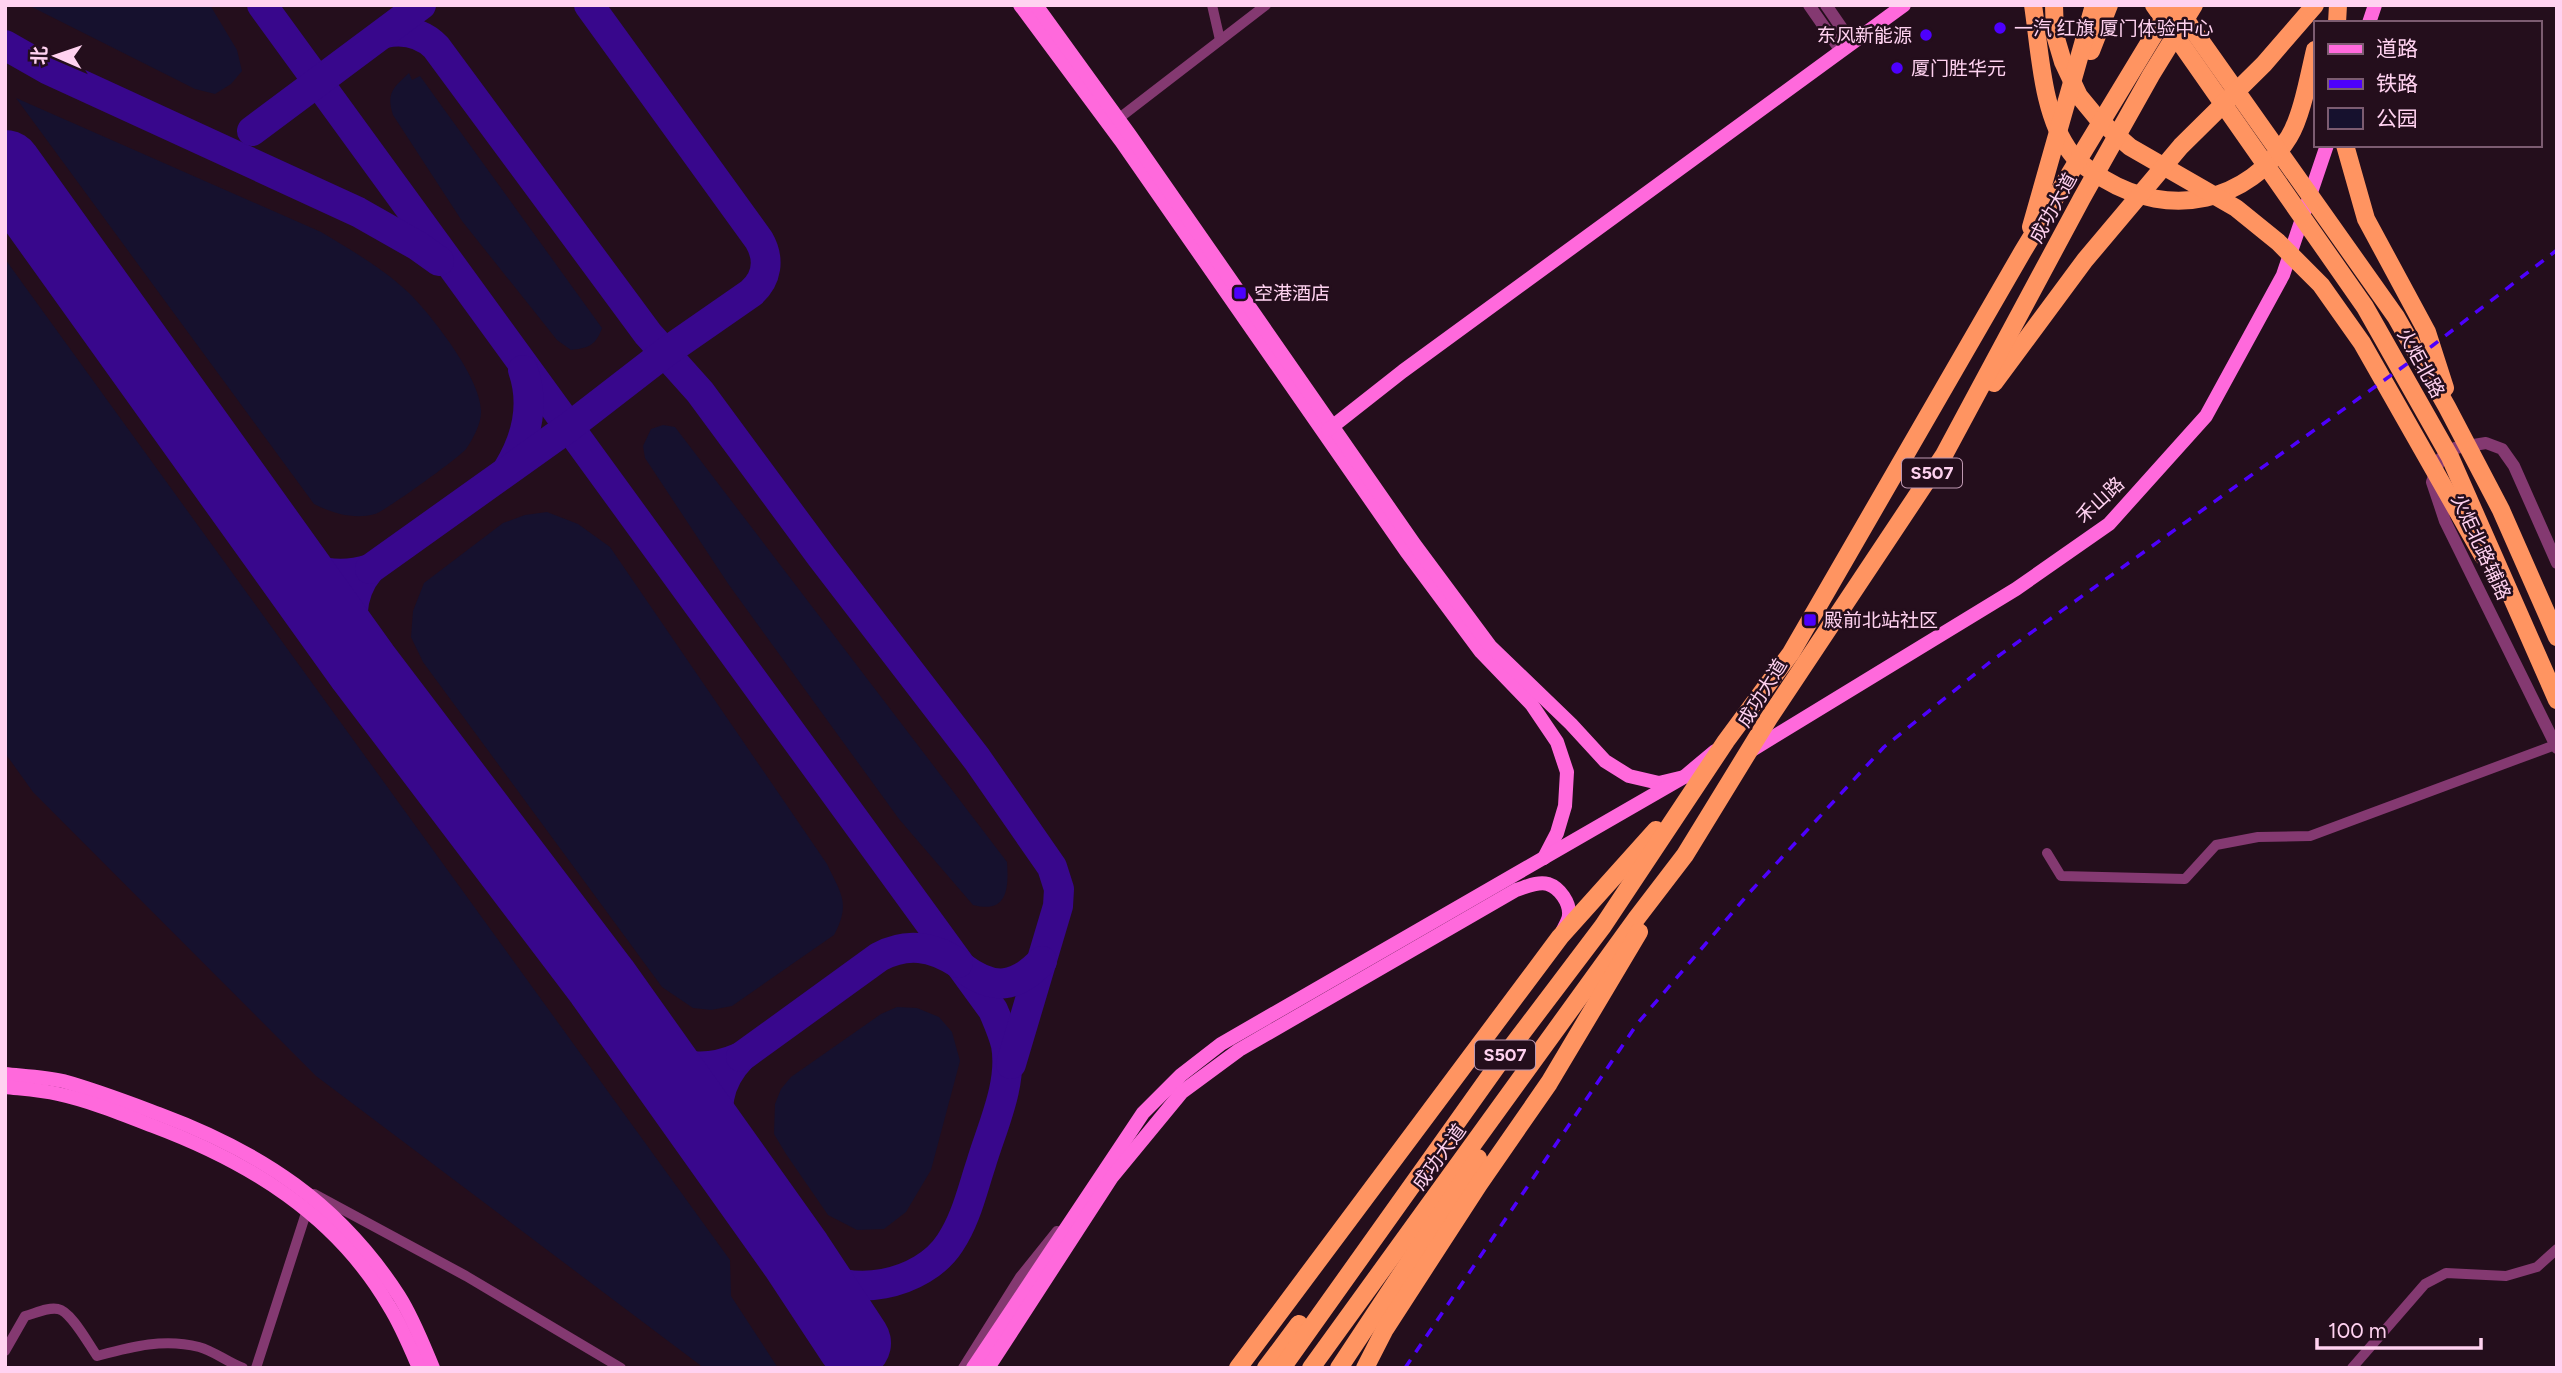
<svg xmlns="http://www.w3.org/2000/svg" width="2562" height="1373" font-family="Figtree,'Noto Sans SC',sans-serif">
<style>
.green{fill:#16112e}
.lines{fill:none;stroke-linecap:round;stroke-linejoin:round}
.taxiway{stroke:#38078c;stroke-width:30}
.runway{stroke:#38078c;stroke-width:74}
.minor{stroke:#843971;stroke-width:10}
.tertiary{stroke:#843971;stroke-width:12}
.secondary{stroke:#ff69dc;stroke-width:14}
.trunk{stroke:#ff9461;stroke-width:18}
.rail{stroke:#4d00fd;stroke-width:3.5;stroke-dasharray:10 9;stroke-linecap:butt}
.poi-dot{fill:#4d00fd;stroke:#240e1c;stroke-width:2.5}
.labels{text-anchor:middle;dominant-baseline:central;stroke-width:5;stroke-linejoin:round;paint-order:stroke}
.shield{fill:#240e1c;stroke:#bd97b0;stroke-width:2}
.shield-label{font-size:18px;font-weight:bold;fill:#ffd2f0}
.poi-label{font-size:19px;fill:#ffd2f0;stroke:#240e1c;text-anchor:start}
.street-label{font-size:19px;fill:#ffd2f0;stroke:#240e1c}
</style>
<rect width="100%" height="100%" fill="#240e1c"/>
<g class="green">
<polygon points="28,5 210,5 237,50 242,71 231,84 215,94 195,89"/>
<path d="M 409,73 L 412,80 L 420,76 L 602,328 C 596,345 589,348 571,350 L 557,340 L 462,221 L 393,115 C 386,93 393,88 409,73 Z"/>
<path d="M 16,98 L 321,232 C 351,250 384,269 409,293 C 432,316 480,377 481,410 C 482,422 473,439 466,449 C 460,457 384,512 375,514 C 354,520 332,513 314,504 Z"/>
<polygon points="5,259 730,1260 731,1296 778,1368 704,1368 316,1076 33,792 5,753"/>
<path d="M 663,425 L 675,427 L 1007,862 C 1009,889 1007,914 973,905 L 899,819 L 729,585 L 645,458 L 643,446 L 651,429 Z"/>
<path d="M 547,512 L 578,524 L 610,547 L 827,864 C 841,894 851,903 834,935 L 732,1006 L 711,1010 L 693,1008 L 662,987 L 423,662 L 411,637 L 413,611 L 424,583 L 503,523 L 525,515 Z"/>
<polygon points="897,1007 917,1008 939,1017 952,1032 960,1061 931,1170 906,1212 884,1229 857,1230 828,1215 786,1154 774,1134 775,1104 781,1089 791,1077 881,1014"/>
</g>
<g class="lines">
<g class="taxiway">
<path d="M 262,5 L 993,1010 C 998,1022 1003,1033 1006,1045 C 1013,1084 992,1127 981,1164 C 972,1191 966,1219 950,1243 C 923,1285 848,1301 808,1268 C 792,1254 781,1234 769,1218 C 734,1171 691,1109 741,1057 C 666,1089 641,1035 602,982"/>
<path d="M 385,33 C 405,29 422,33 436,47 L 648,334 L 700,392 L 821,556 L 977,759 L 1052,867 L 1059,889 L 1058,906 L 1011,1064"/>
<polyline points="5,45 47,69 358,212 418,246 439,261"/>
<polyline points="252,131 421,5"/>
<path d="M 508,469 C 527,438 535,405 523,370"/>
<path d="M 282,554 C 308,572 339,579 370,569 C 346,597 350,634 363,667"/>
<path d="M 370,569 L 569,427 L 666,352 L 751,293 C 767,279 770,259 759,240 L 589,5"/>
<path d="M 963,968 C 994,991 1016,988 1042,961"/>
<path d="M 741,1057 L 879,957 C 907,942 932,946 958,963"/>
</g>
<polyline class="runway" points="5,167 363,667 602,982 796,1255 854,1343"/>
<g class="minor">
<polyline points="1212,5 1220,40"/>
<polyline points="1118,119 1266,5"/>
<polyline points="2047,853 2061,876 2185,879 2216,845 2258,837 2310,836 2555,745"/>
<polyline points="314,1194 466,1276 621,1368"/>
<path d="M 5,1351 L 25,1316 C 36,1313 48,1307 58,1309 C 71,1311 89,1345 97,1356 C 131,1347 163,1338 199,1347 C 214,1351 227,1362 243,1368"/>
<polyline points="256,1368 307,1210"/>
<polyline points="963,1368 1020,1277 1057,1231"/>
<polyline points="2352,1368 2425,1284 2446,1273 2506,1276 2537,1267 2557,1249"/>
</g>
<g class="tertiary">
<polyline points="1809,5 1841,51"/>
<polyline points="1826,5 1852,43"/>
<polyline points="2557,563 2514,466 2502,449 2486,443 2455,448 2440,459 2432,482 2445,521 2557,748"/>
</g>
<g class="secondary">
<polyline points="1020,5 1121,141 1406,551 1481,652 1532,705 1557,742 1567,772 1565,806 1557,833 1544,858"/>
<polyline points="1036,5 1130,135 1415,545 1490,646 1571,724 1605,761 1629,776 1659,783 1684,777"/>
<polyline points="2369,23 2375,5"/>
<polyline points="1328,430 1403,371 1904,5"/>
<polyline points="1752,750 2016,589 2109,524 2206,416 2283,275 2327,145"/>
<path d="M 5,1074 C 24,1076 45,1077 63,1081 C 96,1090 127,1102 159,1114 C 261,1152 339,1203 399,1296 C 413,1318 423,1344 433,1368"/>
<path d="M 5,1087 C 23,1089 41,1090 58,1094 C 90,1101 122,1114 153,1126 C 249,1162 336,1215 389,1306 C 401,1325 410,1347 419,1368"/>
<polyline points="973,1368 1143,1113 1181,1075 1221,1044 1684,777 1715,751"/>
<path d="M 988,1368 L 1112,1177 L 1182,1092 L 1239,1050 L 1516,890 C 1526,887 1538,881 1548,884 C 1560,888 1570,903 1569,915 C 1569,919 1565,926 1563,930"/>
</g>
<g class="trunk">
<path d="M 2033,5 C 2040,51 2042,116 2071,153 C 2079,164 2093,172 2104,179 C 2170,219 2248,203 2289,137 C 2302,116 2309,75 2315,50"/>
<polyline points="2054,5 2055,35 2063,62 2079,96 2098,119 2130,147 2236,208 2278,242 2321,285 2362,343 2483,556"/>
<polyline points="2154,5 2365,307 2450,457 2557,700"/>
<polyline points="2181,13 2396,317 2447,407 2501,510 2557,637"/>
<polyline points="2337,23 2338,5"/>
<polyline points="2091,51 2109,5"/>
<polyline points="2345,145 2366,219 2427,332 2445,388"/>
<polyline points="2031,227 2094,5"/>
<polyline points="1994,383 2085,260 2181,146 2264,64 2315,5"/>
<polyline points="1238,1368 1560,937 1656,830"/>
<polyline points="1266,1368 1299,1324"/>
<polyline points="1282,1368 1497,1066 1603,926 1726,741 1791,653 2023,251 2172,5"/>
<polyline points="1311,1368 1636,919 1685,855 1769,718 1944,455 2082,198 2151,75 2194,5"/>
<polyline points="1339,1368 1478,1158"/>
<polyline points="1365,1368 1385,1329 1479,1184 1549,1083 1639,932"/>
</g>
<polyline class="rail" points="1405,1368 1637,1024 1750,892 1884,747 1990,662 2432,346 2557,250"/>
</g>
<g class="poi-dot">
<circle cx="2000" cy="28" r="7"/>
<circle cx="1926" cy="35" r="7"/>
<circle cx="1897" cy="68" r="7"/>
<rect x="1233" y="286" width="14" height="14" rx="3.5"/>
<rect x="1803" y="613" width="14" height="14" rx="3.5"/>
</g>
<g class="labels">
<g class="shield">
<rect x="1902" y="458.5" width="60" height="29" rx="5"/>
<rect x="1475" y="1040.5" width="60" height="29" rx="5"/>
</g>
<g class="shield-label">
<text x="1932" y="473">S507</text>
<text x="1505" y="1055">S507</text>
</g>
<g class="poi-label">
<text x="2014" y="28">一汽 红旗 厦门体验中心</text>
<text x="1912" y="35" text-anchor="end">东风新能源</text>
<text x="1911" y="68">厦门胜华元</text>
<text x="1254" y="293">空港酒店</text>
<text x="1824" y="620">殿前北站社区</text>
</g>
<g class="street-label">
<text transform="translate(2053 208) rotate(-61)">成功大道</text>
<text transform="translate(2421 363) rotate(61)">火炬北路</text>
<text transform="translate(2100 500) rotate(-43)">禾山路</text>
<text transform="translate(2481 547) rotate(65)">火炬北路辅路</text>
<text transform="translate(1762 693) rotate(-58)">成功大道</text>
<text transform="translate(1439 1157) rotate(-54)">成功大道</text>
</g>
</g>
<rect width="2562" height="1373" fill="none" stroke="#ffd2f0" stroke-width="14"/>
<rect x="2314" y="21" width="228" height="126" fill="#240e1c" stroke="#7c5c71" stroke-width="2"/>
<rect x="2328" y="44" width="35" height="10" fill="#ff69dc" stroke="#7c5c71" stroke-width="2"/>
<text x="2376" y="56" font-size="21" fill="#ffd2f0">道路</text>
<rect x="2328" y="79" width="35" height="10" fill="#4d00fd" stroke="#7c5c71" stroke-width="2"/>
<text x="2376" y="91" font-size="21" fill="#ffd2f0">铁路</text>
<rect x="2328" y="108" width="35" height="21" fill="#16112e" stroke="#7c5c71" stroke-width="2"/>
<text x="2376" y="126" font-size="21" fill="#ffd2f0">公园</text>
<g transform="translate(56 56) rotate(272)" stroke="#240e1c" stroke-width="5" paint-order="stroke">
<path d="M0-5L12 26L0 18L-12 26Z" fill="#ffd2f0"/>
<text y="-10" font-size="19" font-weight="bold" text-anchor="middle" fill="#ffd2f0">北</text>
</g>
<path d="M2317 1338v10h164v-10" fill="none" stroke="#ffd2f0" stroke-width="3.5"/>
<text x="2328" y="1338" font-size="21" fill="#ffd2f0" stroke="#240e1c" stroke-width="5" paint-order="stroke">100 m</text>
</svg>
